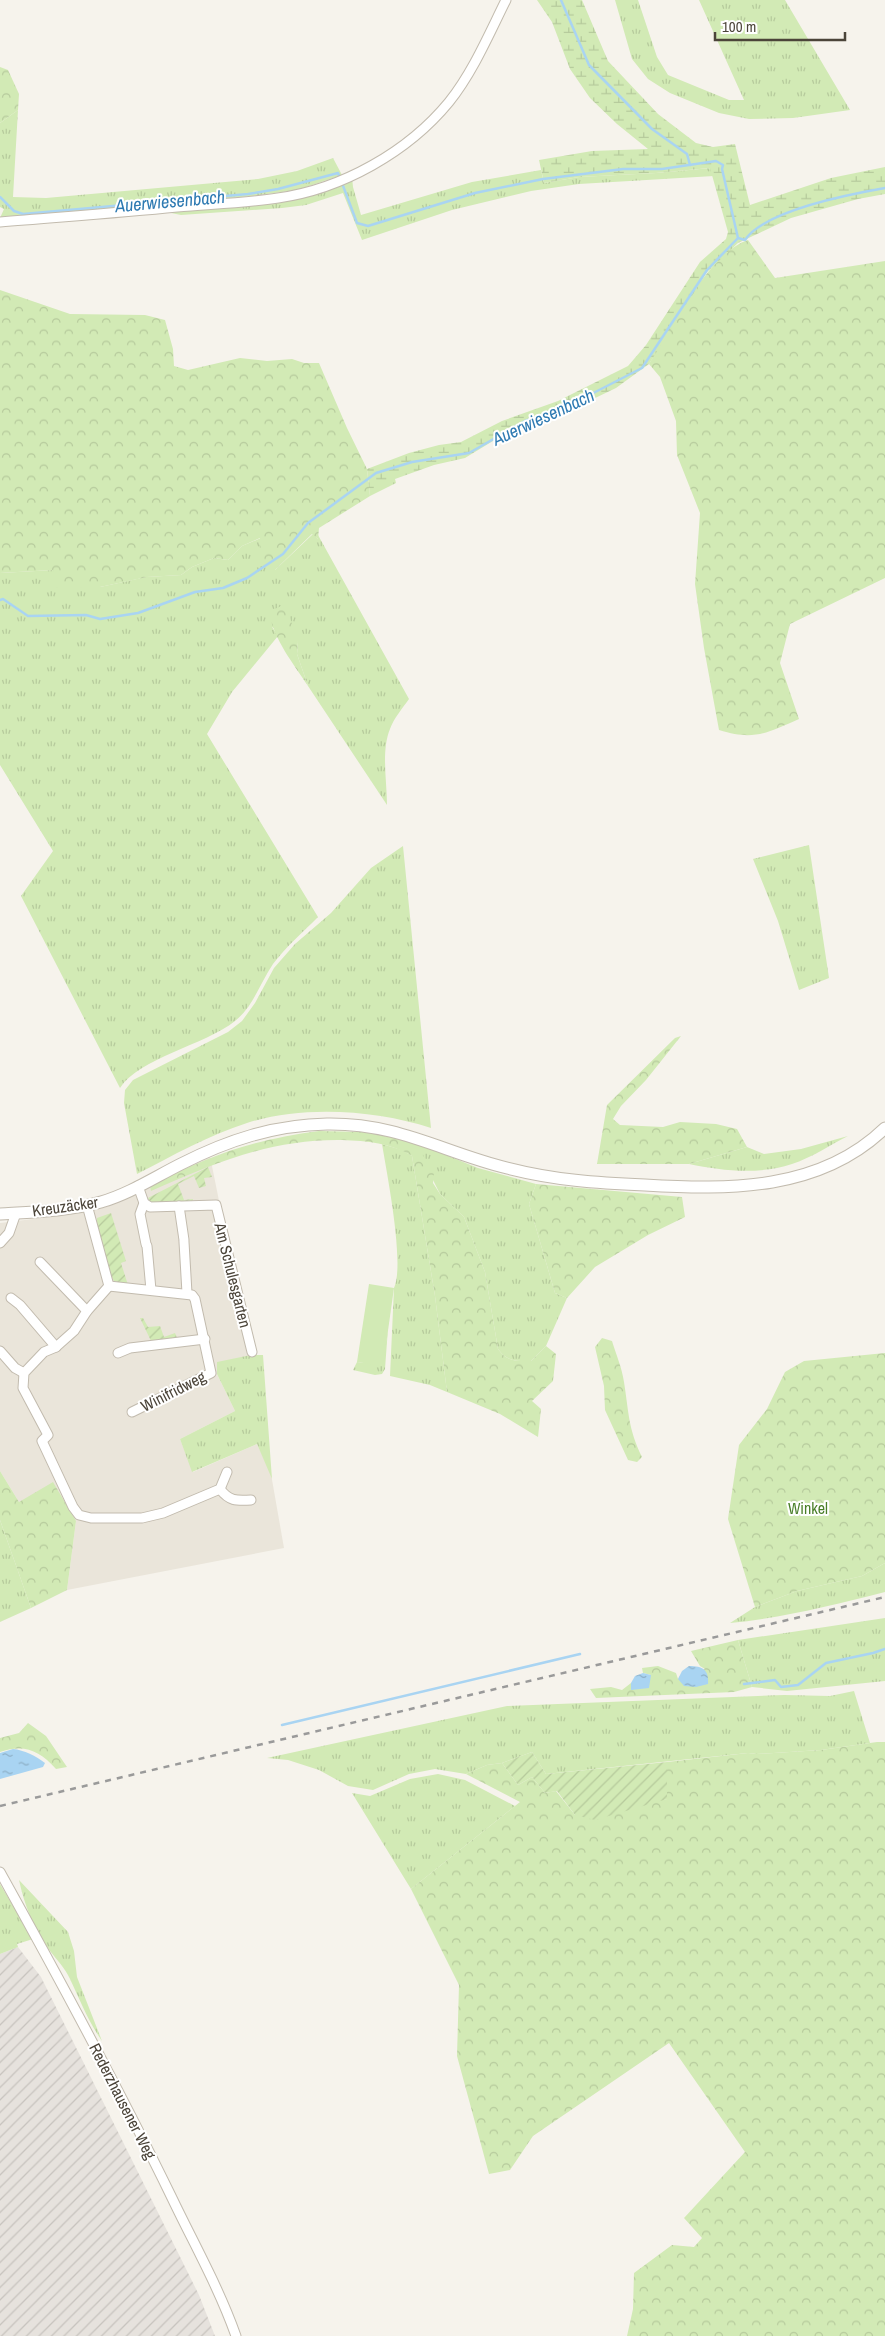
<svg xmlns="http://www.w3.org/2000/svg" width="885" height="2336" font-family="'Archivo Narrow',sans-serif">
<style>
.residential{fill:#eae5da}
.industrial{fill:url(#industrial-furrows)}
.grass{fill:url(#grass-tufts)}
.forest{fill:url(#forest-crowns)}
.wetland{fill:url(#wetland-marsh)}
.park{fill:#d2eab5}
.garden{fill:url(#garden-furrows)}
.water{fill:url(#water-ripples)}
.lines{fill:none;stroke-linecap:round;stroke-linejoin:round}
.stream{stroke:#a9d4f2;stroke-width:2.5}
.minor-casing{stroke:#c2bbae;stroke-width:11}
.tertiary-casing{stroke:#c2bbae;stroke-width:13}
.minor{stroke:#fff;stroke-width:9}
.tertiary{stroke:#fff;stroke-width:11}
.rail{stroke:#9a9a9a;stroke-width:2.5;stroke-dasharray:6 6;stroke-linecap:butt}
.labels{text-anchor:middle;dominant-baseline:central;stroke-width:4;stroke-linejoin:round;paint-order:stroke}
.street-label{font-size:16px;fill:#4b4439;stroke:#fff}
.park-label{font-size:16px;fill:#4a7f2a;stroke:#fff}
.water-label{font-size:18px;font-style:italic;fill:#2e7ab2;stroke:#fff}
</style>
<defs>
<pattern id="industrial-furrows" width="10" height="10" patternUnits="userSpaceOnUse" patternTransform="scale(1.25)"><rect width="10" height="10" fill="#e6e2dd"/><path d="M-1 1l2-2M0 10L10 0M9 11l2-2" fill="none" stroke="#c7c3be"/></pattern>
<pattern id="grass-tufts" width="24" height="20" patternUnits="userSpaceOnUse" patternTransform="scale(1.25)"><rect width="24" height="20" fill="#d2eab5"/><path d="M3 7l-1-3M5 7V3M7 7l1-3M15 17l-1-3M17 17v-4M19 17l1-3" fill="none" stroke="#b6ca9c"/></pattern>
<pattern id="forest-crowns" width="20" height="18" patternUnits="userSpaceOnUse" patternTransform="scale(1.25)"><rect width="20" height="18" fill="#d2eab5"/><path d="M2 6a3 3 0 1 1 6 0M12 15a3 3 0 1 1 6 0" fill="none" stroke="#b6ca9c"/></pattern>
<pattern id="wetland-marsh" width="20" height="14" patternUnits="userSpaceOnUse" patternTransform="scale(1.25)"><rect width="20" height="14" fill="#d2eab5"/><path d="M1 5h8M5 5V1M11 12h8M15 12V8" fill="none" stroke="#b6ca9c"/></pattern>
<pattern id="garden-furrows" width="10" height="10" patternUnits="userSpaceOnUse" patternTransform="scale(1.25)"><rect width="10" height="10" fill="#d2eab5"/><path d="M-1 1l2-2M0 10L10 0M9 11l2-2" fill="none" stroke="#b6ca9c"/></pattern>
<pattern id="water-ripples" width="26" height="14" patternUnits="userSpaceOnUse" patternTransform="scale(1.25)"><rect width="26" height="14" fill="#a9d4f2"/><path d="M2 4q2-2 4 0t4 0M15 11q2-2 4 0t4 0" fill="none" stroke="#8caec5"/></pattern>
</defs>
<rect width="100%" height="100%" fill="#f6f3ec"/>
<polygon class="residential" points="210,1156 250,1355 217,1374 235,1411 180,1439 193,1472 257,1444 271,1474 284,1548 67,1590 76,1521 19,1502 0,1471 0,1223 74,1214 107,1207"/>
<polygon class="industrial" points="18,1947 41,1977 199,2295 215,2336 0,2336 0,1954"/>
<g class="grass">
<polygon points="615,0 638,0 657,57 668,75 729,100 744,100 699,0 785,0 850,110 793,118 749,119 719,113 670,93 648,79 632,59"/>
<polygon points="18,110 13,197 46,198 258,179 297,171 333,158 342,175 297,190 253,196 0,218 4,209 0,207 0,123"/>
<polygon points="711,168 714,176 579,184 531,191 452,210 362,240 343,193 306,205 282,208 181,215 161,211 270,202 352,177 353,187 361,215 472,182 541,170 544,183 579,177 656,173"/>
<path d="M 313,534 L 318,539 L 318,535 L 409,699 C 402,709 394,718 390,729 C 381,751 387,781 387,805 L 308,686 L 297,654 L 298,642 L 272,627 L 278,636 L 232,692 L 207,734 L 318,917 C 303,932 286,947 273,964 C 260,983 253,1007 235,1021 C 205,1045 139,1058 120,1088 L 21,896 L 53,851 L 0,765 L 0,573 L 53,570 L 100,587 L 146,577 L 181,575 L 192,567 L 214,558 L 228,560 L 242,546 L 261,538 L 275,570 Z"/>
<polygon points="809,845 829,978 799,990 778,921 753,859"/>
<path d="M 403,846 L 431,1128 C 376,1110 303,1105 247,1123 C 209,1135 172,1156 137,1174 L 124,1103 L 125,1090 L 133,1080 L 228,1032 L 242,1021 L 255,1003 L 274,968 L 295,944 L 331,913 L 371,868 Z"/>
<path d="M 848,1136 C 830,1145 811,1158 792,1164 C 758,1175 723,1171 689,1164 L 747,1147 L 764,1154 L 801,1149 Z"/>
<path d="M 414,1142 L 478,1168 L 536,1184 L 529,1204 L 555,1293 L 567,1298 L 546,1346 L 531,1361 C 517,1361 507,1362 498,1349 L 485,1272 L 464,1217 L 440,1194 Z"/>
<path d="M 382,1144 L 402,1150 L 412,1156 L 435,1296 L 447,1392 L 430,1385 L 390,1376 L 394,1288 C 405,1264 387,1174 382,1144 Z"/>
<polygon points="388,1328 385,1369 382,1374 375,1375 353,1370 357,1362 365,1363 386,1342"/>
<polygon points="251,1355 263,1355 272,1479 257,1444 192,1472 180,1439 235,1411 217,1374 217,1362"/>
<polygon points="0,1520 31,1608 0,1622"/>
<path d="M 885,1563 L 885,1592 C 833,1605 783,1618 730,1623 L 755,1607 L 797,1591 L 862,1576 Z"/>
<polygon points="885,1618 885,1681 787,1691 752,1687 738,1640"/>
<polygon points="854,1691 870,1743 821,1750 757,1754 748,1753 546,1774 532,1752 502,1763 487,1765 466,1774 435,1769 409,1774 373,1790 348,1786 319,1770 288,1760 267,1758 507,1706 784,1695 830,1696"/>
<polygon points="438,1774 465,1780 515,1806 411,1889 352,1793 370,1796 410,1779"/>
<path d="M 19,1880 L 68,1932 L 74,1951 L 77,1977 L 102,2041 C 88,2021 80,2000 70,1979 C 65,1968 57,1960 50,1951 C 34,1930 24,1904 19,1880 Z"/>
<polygon points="0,1884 33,1939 17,1944 18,1947 0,1954"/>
</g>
<g class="forest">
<polygon points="0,67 8,70 19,94 18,110 0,123"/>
<path d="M 748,240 L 775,278 L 885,261 L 885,578 L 790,624 L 780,663 L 799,719 C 767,733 754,741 719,730 L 704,648 L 695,584 L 700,513 L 677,455 L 676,421 L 660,377 L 649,364 C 670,329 709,253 748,240 Z"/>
<path d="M 0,290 L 70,314 L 145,315 L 165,320 L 173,349 L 174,366 L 188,370 L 240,358 L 267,361 L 292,359 L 304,363 L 319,363 L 347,428 L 367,469 L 370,496 L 319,528 L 318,539 L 312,534 L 275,570 L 269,571 C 260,560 259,552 260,538 L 242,546 L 228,560 L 214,558 L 192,567 L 181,575 L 147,577 L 100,587 L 56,588 L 53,570 L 0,573 Z"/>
<path d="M 281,606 L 290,618 L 298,642 L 297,654 L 308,686 C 293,663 274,640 269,612 Z"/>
<polygon points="681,1036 646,1080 621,1106 613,1119 620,1125 663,1127 680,1122 716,1124 737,1129 747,1147 689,1164 597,1164 607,1105 675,1038"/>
<path d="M 319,1131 L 365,1132 L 414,1142 L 434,1172 L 433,1183 L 440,1194 L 464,1217 L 485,1272 L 498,1349 C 507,1362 517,1361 531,1361 L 546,1346 L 556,1354 L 553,1381 L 532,1401 L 541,1409 L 538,1437 L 500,1414 L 447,1392 L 435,1296 L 412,1156 C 391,1143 367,1141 342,1140 C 270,1139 216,1163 151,1191 L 150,1186 C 210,1155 252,1140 319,1131 Z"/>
<polygon points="536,1184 682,1197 685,1217 648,1235 595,1267 567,1298 555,1293 529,1204"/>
<path d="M 602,1338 L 612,1341 C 616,1354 622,1368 624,1382 C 629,1413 628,1428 642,1457 L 637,1462 L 628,1460 L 605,1410 L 604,1386 L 595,1347 Z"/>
<polygon points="885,1353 885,1563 862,1576 797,1591 755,1607 728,1519 739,1445 767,1409 785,1372 804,1361"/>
<polygon points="0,1471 19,1502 53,1482 76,1521 67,1590 31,1608 0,1520"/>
<polygon points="738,1640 752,1687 734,1692 596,1698 590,1689 611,1687 622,1690 631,1683 631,1690 651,1675 643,1673 642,1668 658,1666 676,1673 678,1679 705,1669 700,1666 691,1651"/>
<path d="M 28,1723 L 46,1736 L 67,1767 L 56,1769 C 39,1750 24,1744 0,1752 L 0,1738 L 19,1733 Z"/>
<polygon points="877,1742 885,1742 885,2336 627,2336 633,2309 634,2273 672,2245 694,2247 702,2238 684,2218 745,2152 669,2043 533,2136 510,2170 489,2174 457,2056 459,1985 411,1889 520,1802 466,1774 487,1765 502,1763 518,1785 532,1777 545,1793 556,1791 575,1815 667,1799 667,1762 748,1753 757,1754 821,1750"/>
</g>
<polygon class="wetland" points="537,0 582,0 608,61 658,114 696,143 713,147 735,144 750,205 831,178 885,167 885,194 858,199 791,218 738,243 707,272 649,364 616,388 566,412 493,441 465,458 434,465 395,479 396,483 370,496 367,469 409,453 439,445 461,442 502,421 558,401 628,366 646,345 700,262 726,239 728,232 710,168 656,173 579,177 544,183 539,160 592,151 648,149 617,124 590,98 570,69 552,22"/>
<polygon class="park" points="369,1284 394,1288 383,1366 357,1362"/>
<g class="garden">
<polygon points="208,1167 212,1177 204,1178 206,1186 199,1188 194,1176 178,1184 184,1200 193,1199 192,1204 151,1203 148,1198"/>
<polygon points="111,1213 126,1261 121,1263 128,1285 114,1281 109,1272 97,1224 97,1218"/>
<polygon points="140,1318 143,1318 148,1327 160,1326 164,1337 175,1333 178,1340 152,1343"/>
<polygon points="532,1752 546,1774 667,1762 667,1799 595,1820 575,1815 557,1791 545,1793 532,1777 518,1785 502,1763"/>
</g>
<g class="water">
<path d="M 689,1666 C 703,1666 709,1670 708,1684 L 696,1687 L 684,1686 L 678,1679 L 682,1671 Z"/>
<polygon points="643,1673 651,1675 649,1688 631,1690 631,1683 635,1676"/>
<path d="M 13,1749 C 24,1750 36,1756 45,1763 L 43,1767 L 0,1779 L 0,1753 Z"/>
</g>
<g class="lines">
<g class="stream">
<polyline points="561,0 589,65 652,129 687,154 690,165"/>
<polyline points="342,183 357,223 368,226 475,193 543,179 623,169 662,169 716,161 723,165 722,169 738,238"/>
<polyline points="0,197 14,211 23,214 248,194 278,189 338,173 340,178"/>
<path d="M 0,600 L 3,599 L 28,616 L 86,615 L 100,619 L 138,613 L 195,592 L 223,588 L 247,578 L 283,554 L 308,523 L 376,473 L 412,462 L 469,453 L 525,421 L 568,406 L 642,368 L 707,270 L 738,238 L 745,240 C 765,210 851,194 885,188"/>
<polyline points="744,1684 775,1680 781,1687 798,1685 826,1663 873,1653 885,1649"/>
<polyline points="282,1725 580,1654"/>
</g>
<defs>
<g id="minor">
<path d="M 0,222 C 59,217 118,213 177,207 C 211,204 245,203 278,198 C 342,189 408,152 449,102 C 473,72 489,34 506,0"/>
<polyline points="138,1186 144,1203 150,1207 216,1205 252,1352"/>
<polyline points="144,1203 140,1214 146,1244"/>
<polyline points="87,1205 109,1286 87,1311 74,1331 56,1347 44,1352 24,1373 23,1388 48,1435 42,1441 73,1507 79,1515 91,1518 142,1518 163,1513 220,1489 227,1472"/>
<polyline points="179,1206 184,1240"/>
<polyline points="184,1242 187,1293"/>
<polyline points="0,1243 9,1233 16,1213"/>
<polyline points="147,1246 151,1290"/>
<polyline points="40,1262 87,1311"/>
<polyline points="109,1286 192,1295 195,1299 211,1373 132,1412"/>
<polyline points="11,1298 20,1305 56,1347"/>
<polyline points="0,1351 15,1368 24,1373"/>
<polyline points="118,1353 130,1348 205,1339"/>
<path d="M 220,1489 C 229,1501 236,1501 251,1500"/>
<path d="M 0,1872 C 60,1980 118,2087 172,2198 C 194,2244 219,2288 236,2336"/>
</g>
<path id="tertiary" d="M 0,1214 C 33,1212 69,1211 101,1202 C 129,1194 155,1177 181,1164 C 228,1140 274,1125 327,1124 C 399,1123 442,1152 507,1168 C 554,1180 596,1183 645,1185 C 729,1190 820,1191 885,1128"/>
</defs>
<use href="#minor" class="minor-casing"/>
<use href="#tertiary" class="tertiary-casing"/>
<use href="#minor" class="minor"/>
<use href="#tertiary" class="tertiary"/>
<polyline class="rail" points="0,1806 885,1597"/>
</g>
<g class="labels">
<g class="street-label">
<text transform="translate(65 1206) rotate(-8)">Kreuzäcker</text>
<text transform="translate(233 1275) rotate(76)">Am Schulesgarten</text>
<text transform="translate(173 1391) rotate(-27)">Winifridweg</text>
<text transform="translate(123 2101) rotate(63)">Rederzhausener Weg</text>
</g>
<g class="park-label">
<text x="808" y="1508">Winkel</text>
</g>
<g class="water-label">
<text transform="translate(170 201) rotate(-5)">Auerwiesenbach</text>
<text transform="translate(543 417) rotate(-25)">Auerwiesenbach</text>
</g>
</g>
<path d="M715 32v8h130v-8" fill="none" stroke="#4b4439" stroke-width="2.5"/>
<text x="722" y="32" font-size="15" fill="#4b4439" stroke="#ffffff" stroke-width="4" paint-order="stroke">100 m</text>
</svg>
